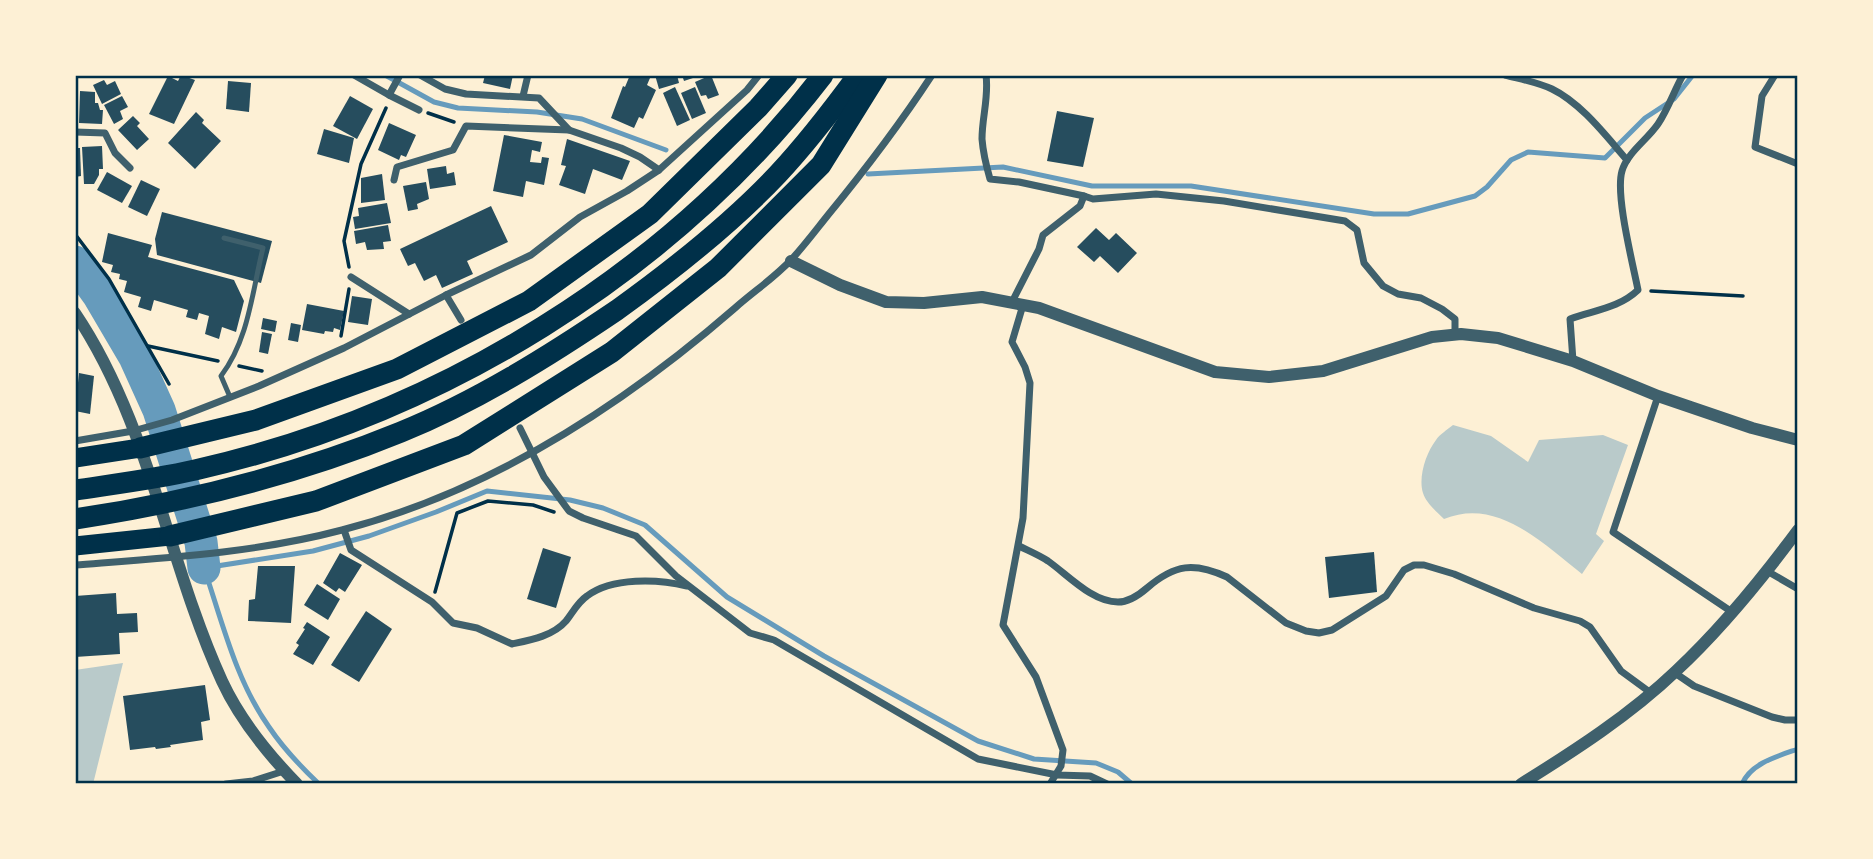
<svg xmlns="http://www.w3.org/2000/svg" width="1873" height="859" font-family="'Alegreya Sans',sans-serif">
<style>
.green{fill:#b9caca}
.lines{fill:none;stroke-linecap:round;stroke-linejoin:round}
.stream{stroke:#669bbc;stroke-width:5}
.river{stroke:#669bbc;stroke-width:33}
.building{fill:#264d5e}
.path{stroke:#003049;stroke-width:3.5}
.service{stroke:#3f606c;stroke-width:5}
.minor{stroke:#3f606c;stroke-width:7}
.tertiary{stroke:#3f606c;stroke-width:12}
.trunk{stroke:#003049;stroke-width:19}
.motorway{stroke:#003049;stroke-width:21}
.neatline{fill:none;stroke:#003049;stroke-width:2.5}
</style>
<rect width="100%" height="100%" fill="#fdf0d5"/>
<g class="green">
<path d="M 1453,425 L 1491,436 L 1528,462 L 1539,440 L 1603,435 L 1628,445 L 1596,534 L 1604,541 L 1582,574 C 1543,543 1497,497 1444,519 C 1437,512 1426,503 1423,493 C 1418,477 1426,453 1436,440 C 1440,434 1447,430 1453,425 Z"/>
<polygon points="123,663 93,784 75,784 75,670"/>
</g>
<g class="lines">
<g class="stream">
<polyline points="385,75 434,102 458,108 537,112 582,119 666,150"/>
<polyline points="868,174 1003,167 1092,186 1191,186 1374,214 1408,214 1475,196 1487,187 1511,160 1528,152 1605,158 1645,118 1674,99 1693,75"/>
<path d="M 319,784 C 300,766 283,748 269,727 C 236,681 222,621 204,568 L 313,551 L 369,536 L 436,512 L 487,491 L 570,500 L 603,508 L 645,525 L 727,597 L 824,656 L 978,741 L 1034,759 L 1096,763 L 1118,772 L 1132,784"/>
<path d="M 1742,784 C 1751,763 1778,756 1798,749"/>
</g>
<polyline class="river" points="75,262 98,294 135,357 159,410 201,542 204,568"/>
</g>
<g class="building">
<polygon points="181,75 195,80 174,124 149,114 168,76 178,81"/>
<polygon points="485,75 513,75 510,89 483,83"/>
<polygon points="630,75 650,78 647,85 656,90 643,119 639,117 634,128 611,118 623,86 625,87"/>
<polygon points="655,75 677,75 679,83 659,89"/>
<polygon points="682,75 699,75 699,76 684,81"/>
<polygon points="711,75 719,95 708,99 706,95 701,96 695,82"/>
<polygon points="104,80 107,85 115,81 121,94 102,104 93,85"/>
<polygon points="228,81 251,83 249,112 226,109"/>
<polygon points="675,87 690,120 677,126 663,93"/>
<polygon points="695,87 706,113 692,119 681,93"/>
<polygon points="80,91 95,92 95,103 98,103 100,110 103,110 102,124 79,123"/>
<polygon points="122,96 128,107 120,111 123,119 114,124 104,105"/>
<polygon points="350,96 373,109 357,139 333,126"/>
<polygon points="1057,111 1094,118 1083,167 1047,161"/>
<polygon points="196,112 204,120 202,123 221,141 195,169 168,143"/>
<polygon points="133,116 140,123 137,126 149,139 137,150 118,130"/>
<polygon points="389,123 416,135 406,157 401,155 399,160 378,150"/>
<polygon points="324,129 354,138 349,163 317,154"/>
<polygon points="504,135 542,142 540,152 532,150 530,162 541,163 542,157 549,158 544,185 526,181 523,197 493,191"/>
<polygon points="567,139 630,161 622,180 593,169 585,194 559,185 566,166 561,165"/>
<polygon points="102,146 103,169 99,169 99,175 94,184 84,184 82,147"/>
<polygon points="75,148 80,148 81,176 75,177"/>
<polygon points="446,166 447,174 454,172 456,185 430,189 427,169"/>
<polygon points="107,172 132,186 122,203 97,190"/>
<polygon points="382,174 385,200 361,203 361,178"/>
<polygon points="141,180 160,189 147,216 128,207"/>
<polygon points="426,182 429,199 417,204 418,209 408,211 403,186"/>
<polygon points="387,203 391,223 355,229 353,217 359,216 358,208"/>
<polygon points="491,206 508,242 467,261 473,274 442,288 436,275 424,281 415,263 408,266 400,249"/>
<polygon points="162,212 272,241 261,283 157,255 155,239"/>
<polygon points="388,225 391,241 383,242 384,249 367,250 365,242 356,244 354,231"/>
<polygon points="1096,228 1109,240 1116,233 1137,253 1118,273 1100,256 1094,262 1077,247"/>
<polygon points="108,233 152,245 148,257 234,280 244,301 236,332 222,327 219,339 205,334 209,316 199,313 197,320 186,317 188,310 154,300 151,311 138,307 141,297 124,292 127,281 119,279 120,274 111,272 113,265 102,262"/>
<polygon points="352,296 372,299 368,325 348,322"/>
<polygon points="307,304 344,311 340,330 334,328 333,332 325,331 324,334 302,330"/>
<polygon points="263,318 277,321 275,332 261,329"/>
<polygon points="291,323 301,325 298,342 288,340"/>
<polygon points="262,332 272,334 268,354 259,352"/>
<polygon points="79,373 94,376 90,414 75,411"/>
<polygon points="543,548 571,557 556,608 527,599"/>
<polygon points="1374,552 1377,592 1329,598 1325,557"/>
<polygon points="340,553 362,565 345,592 339,588 336,592 323,583"/>
<polygon points="258,566 295,566 291,623 248,621 249,600 255,599"/>
<polygon points="317,584 340,599 328,620 304,605"/>
<polygon points="116,593 117,614 137,613 138,632 119,633 120,654 75,657 75,596"/>
<polygon points="366,611 392,629 359,682 331,665"/>
<polygon points="307,622 330,637 313,665 293,654 299,645 296,643 305,629 303,628"/>
<polygon points="205,685 210,720 201,722 203,740 170,745 171,747 156,749 155,747 130,750 123,696"/>
</g>
<g class="lines">
<g class="path">
<polyline points="428,113 454,122"/>
<polyline points="75,234 109,279 169,384"/>
<polyline points="349,267 344,241 361,164 386,108"/>
<polyline points="1651,291 1743,296"/>
<polyline points="341,336 349,289"/>
<polyline points="148,346 218,361"/>
<polyline points="239,366 262,371"/>
<polyline points="435,592 457,513 488,501 533,505 554,512"/>
</g>
<path class="service" d="M 224,238 L 263,248 C 252,292 249,339 221,376 L 230,397"/>
<g class="minor">
<polyline points="354,75 389,95"/>
<polyline points="400,75 389,95 419,110"/>
<polyline points="420,75 445,89 466,94 539,98 569,130 621,148 640,157 659,170"/>
<path d="M 986,75 C 989,97 982,117 982,139 C 983,152 986,165 990,179 L 1019,182 L 1084,196 L 1080,206 L 1043,235 L 1039,249 L 1012,302"/>
<path d="M 1505,75 C 1520,79 1537,82 1552,89 C 1581,103 1606,136 1627,160"/>
<polyline points="1775,75 1762,96 1755,147 1798,164"/>
<polyline points="523,96 528,75"/>
<polyline points="75,132 105,133 115,153 130,168"/>
<polyline points="394,180 397,167 453,150 466,126 569,130"/>
<polyline points="1084,196 1093,199 1156,194 1224,201 1345,221 1357,230 1364,263 1383,286 1398,294 1421,298 1442,309 1455,319 1455,335"/>
<polyline points="351,277 409,314"/>
<polyline points="446,295 461,320"/>
<polyline points="1023,305 1012,342 1025,367 1030,383 1023,518 1003,625 1036,677 1063,750 1061,766 1050,784"/>
<path d="M 1573,361 L 1570,319 C 1595,310 1619,308 1638,290 C 1633,264 1615,195 1622,171 C 1627,153 1647,140 1658,124 C 1668,109 1674,91 1683,75"/>
<polyline points="1658,396 1613,532 1732,612"/>
<polyline points="520,428 544,477 569,511 583,518 636,536 676,576 750,633 774,640 978,759 1057,775 1090,776 1107,784"/>
<polyline points="75,441 133,431 172,420 259,386 344,348 446,295 531,255 580,217 627,191 659,170 747,90 759,75"/>
<path d="M 344,530 L 351,550 L 432,602 L 453,623 L 477,628 L 512,644 C 531,640 553,636 566,621 C 573,612 578,602 587,596 C 612,577 658,579 687,586"/>
<path d="M 1019,546 C 1029,551 1039,555 1048,561 C 1068,575 1092,602 1118,602 C 1129,602 1139,595 1147,588 C 1175,564 1194,562 1227,577 L 1286,623 L 1306,631 L 1319,633 L 1332,630 L 1386,596 L 1404,570 L 1414,565 L 1424,565 L 1454,574 L 1534,608 L 1580,621 L 1590,627 L 1621,671 L 1651,693"/>
<path d="M 75,565 C 165,558 255,553 342,530 C 489,492 621,407 735,308 C 753,292 774,278 791,260 C 804,246 816,230 828,215 C 865,170 900,124 932,75"/>
<polyline points="1767,571 1798,589"/>
<polyline points="1675,673 1694,686 1772,717 1785,720 1798,720"/>
<polyline points="226,784 253,781 284,771"/>
</g>
<g class="tertiary">
<polyline points="791,261 840,285 886,302 924,303 982,297 1039,308 1215,372 1269,377 1323,371 1432,337 1461,334 1498,338 1573,361 1658,396 1752,428 1798,440"/>
<path d="M 75,313 C 150,424 167,561 222,681 C 240,720 267,753 297,784"/>
<path d="M 1521,784 C 1574,751 1630,715 1676,671 C 1721,629 1761,580 1798,530"/>
</g>
<g class="trunk">
<polyline points="75,458 140,448"/>
<polyline points="75,546 170,536"/>
</g>
<g class="motorway">
<polyline points="140,448 256,420 397,369 529,301 650,214 758,108 787,75"/>
<path d="M 75,490 C 115,484 156,479 195,470 C 439,415 670,274 823,75"/>
<path d="M 75,519 C 187,502 296,475 401,432 C 477,401 549,356 617,310 C 674,269 730,225 778,174 C 807,143 833,109 858,75"/>
<polyline points="170,536 316,501 464,445 612,352 718,268 821,165 877,75"/>
</g>
</g>
<rect width="1873" height="859" fill="none" stroke="#fdf0d5" stroke-width="154"/>
<rect x="77" y="77" width="1719" height="705" class="neatline"/>
</svg>
